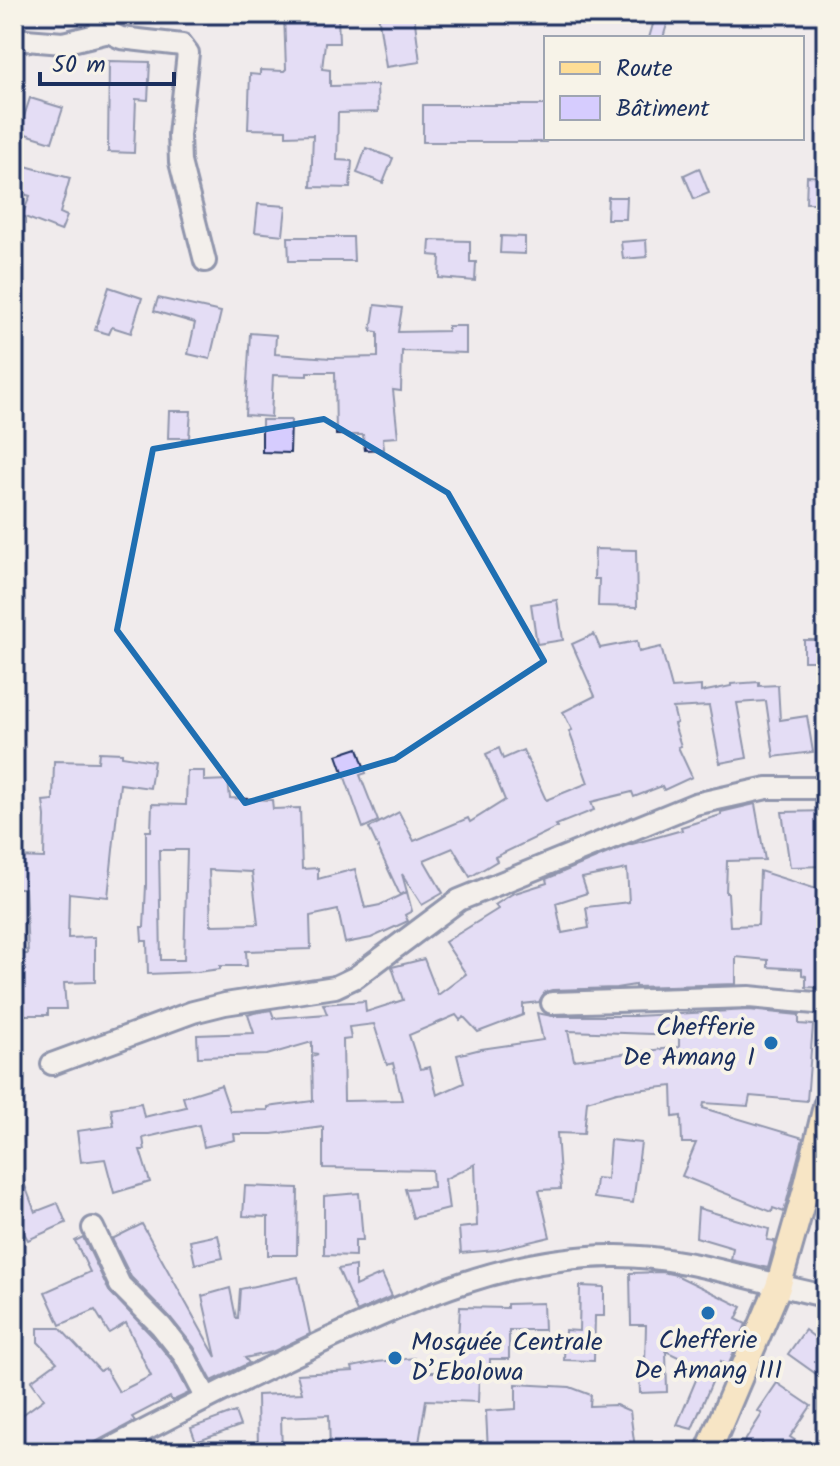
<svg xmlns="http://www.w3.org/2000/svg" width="840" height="1466" font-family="Kalam,sans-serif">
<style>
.building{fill:#d6ccfe;stroke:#1b2f5e;stroke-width:2;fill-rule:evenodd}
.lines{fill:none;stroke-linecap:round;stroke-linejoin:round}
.minor-casing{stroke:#1b2f5e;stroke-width:26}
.major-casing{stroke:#1b2f5e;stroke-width:30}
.minor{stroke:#f7f3e8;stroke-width:20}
.major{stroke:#fedd96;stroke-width:24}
.marked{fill:none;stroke:#1f6fb2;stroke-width:6;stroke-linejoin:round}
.poi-dot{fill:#1f6fb2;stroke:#f7f3e8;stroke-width:3}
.labels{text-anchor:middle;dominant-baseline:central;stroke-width:8;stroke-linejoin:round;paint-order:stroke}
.poi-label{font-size:26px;fill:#1b2f5e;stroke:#f7f3e8;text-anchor:end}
</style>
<rect width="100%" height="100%" fill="#f0ebec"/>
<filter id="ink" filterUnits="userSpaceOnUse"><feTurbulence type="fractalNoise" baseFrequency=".0125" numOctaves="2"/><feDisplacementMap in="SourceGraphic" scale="16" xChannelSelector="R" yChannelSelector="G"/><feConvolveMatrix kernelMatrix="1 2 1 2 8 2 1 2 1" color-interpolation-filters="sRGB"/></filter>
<g filter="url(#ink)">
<g class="building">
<polygon points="284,14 338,14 339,43 325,43 322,69 330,70 330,86 377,85 378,112 338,113 337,160 352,161 350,188 311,187 313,135 286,136 286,130 248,129 250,74 260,75 260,70 284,71 286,69"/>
<polygon points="378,14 414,14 420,62 386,67"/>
<polygon points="656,14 670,14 663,38 649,38"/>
<polygon points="109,61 150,62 148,100 136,99 134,153 108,152"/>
<polygon points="30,98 63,108 52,142 19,132"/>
<rect x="423" y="105" width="123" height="37"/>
<polygon points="366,148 393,158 383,183 357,173"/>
<polygon points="14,163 70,178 60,213 67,216 61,231 22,216 30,196 14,191"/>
<polygon points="699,168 709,193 694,199 684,175"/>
<polygon points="807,176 826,177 826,203 806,203"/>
<polygon points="608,197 627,197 626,219 607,219"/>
<polygon points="258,204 286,206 283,235 255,232"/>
<polygon points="501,236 525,237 525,254 500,253"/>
<polygon points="288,237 353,237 354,261 289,261"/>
<polygon points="430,240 470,241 470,262 476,262 475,281 439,278 440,256 429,255"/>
<polygon points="646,240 647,257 623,259 621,242"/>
<polygon points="109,287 142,298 131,333 112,327 109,334 95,330"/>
<polygon points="158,298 221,312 210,359 188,354 195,323 154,311"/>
<polygon points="375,305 402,308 398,332 448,331 448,326 466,326 466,353 402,351 401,391 393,390 398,437 383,438 384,449 365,450 363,435 336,435 335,372 307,372 307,376 273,375 271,417 245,415 250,333 276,335 275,354 331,358 378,357 378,332 371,331"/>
<polygon points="169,411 191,411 189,438 168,438"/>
<polygon points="262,420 291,420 290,453 262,452"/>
<polygon points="595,549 636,550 637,607 598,606 599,579 594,579"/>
<polygon points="557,600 563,640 537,644 531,604"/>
<polygon points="594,634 600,648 637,641 639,652 661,647 672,688 701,686 701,692 731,686 731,684 759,682 759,686 778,685 780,720 807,716 813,752 774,757 766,701 737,703 747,758 720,763 709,706 673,708 677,723 674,724 681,746 678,747 692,777 664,790 662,786 634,797 632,792 591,802 594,810 556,825 558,827 495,857 497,861 470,877 453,848 424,860 443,893 422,905 402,874 407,892 400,895 369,828 399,812 414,841 468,818 470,822 505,800 486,754 499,748 503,759 523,750 546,800 588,783 569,731 572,730 563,712 595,696 572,644"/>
<rect x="804" y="640" width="22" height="21"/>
<polygon points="358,748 366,773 360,775 378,821 363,828 337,755"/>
<polygon points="99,752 122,753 122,756 154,761 150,788 120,784 108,897 69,893 68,938 95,937 95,982 64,983 66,1009 48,1009 48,1015 18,1015 18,989 14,989 14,954 28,954 25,888 14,888 14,857 44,858 45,816 43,801 53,800 54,761 98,762"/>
<path d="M 187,771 L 204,771 L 204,781 L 228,780 L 230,798 L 272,800 L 273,809 L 300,808 L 302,869 L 318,868 L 318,879 L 355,869 L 365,908 L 380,905 L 407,892 L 412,911 L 405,915 L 408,921 L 371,938 L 345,943 L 338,910 L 310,916 L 311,949 L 246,951 L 247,966 L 220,966 L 220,969 L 197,972 L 148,974 L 147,941 L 142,941 L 141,927 L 144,927 L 146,885 L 146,831 L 151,831 L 152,804 L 186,805 ZM 159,850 L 187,850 L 184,960 L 161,960 ZM 209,870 L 252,872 L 258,924 L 211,925 Z"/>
<path d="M 755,804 L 765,860 L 727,861 L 726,893 L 728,893 L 730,926 L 758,925 L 760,871 L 826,892 L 826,923 L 819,952 L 826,952 L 826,988 L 806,987 L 806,976 L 802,975 L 802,969 L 768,967 L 768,960 L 736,957 L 736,984 L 635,987 L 635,985 L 616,988 L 552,990 L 545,992 L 539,1002 L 523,1004 L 523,1015 L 478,1032 L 464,1017 L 460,1020 L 456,1015 L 409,1035 L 420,1069 L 430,1067 L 437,1095 L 464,1083 L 457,1055 L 481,1049 L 543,1040 L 537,1013 L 552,1016 L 635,1016 L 749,1010 L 799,1015 L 799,1024 L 813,1025 L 807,1101 L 750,1096 L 748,1106 L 704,1103 L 703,1108 L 803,1138 L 784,1212 L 773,1208 L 772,1212 L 682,1176 L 696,1143 L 682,1143 L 681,1116 L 673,1117 L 672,1086 L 617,1092 L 587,1101 L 584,1134 L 557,1133 L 561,1189 L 539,1190 L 550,1237 L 496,1250 L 461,1253 L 459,1228 L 477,1226 L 475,1164 L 445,1179 L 449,1209 L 413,1218 L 405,1189 L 433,1187 L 432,1170 L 323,1168 L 323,1127 L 272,1134 L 234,1134 L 235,1140 L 204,1147 L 199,1125 L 143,1138 L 145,1150 L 140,1150 L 150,1182 L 114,1193 L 105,1159 L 81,1162 L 77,1131 L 114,1126 L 111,1108 L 141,1103 L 144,1117 L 186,1107 L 183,1097 L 221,1085 L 230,1111 L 268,1110 L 268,1107 L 313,1101 L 312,1056 L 318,1054 L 312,1053 L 312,1042 L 267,1055 L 198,1057 L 197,1035 L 254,1033 L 248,1015 L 254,1013 L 271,1010 L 274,1018 L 327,1014 L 323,1004 L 365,1001 L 366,1012 L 403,1000 L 392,967 L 424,959 L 438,995 L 466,974 L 445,942 L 498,909 L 495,905 L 512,894 L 547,883 L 546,879 L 625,846 L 682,830 L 681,827 L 721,815 L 721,812 ZM 627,869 L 629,902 L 586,907 L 589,928 L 562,933 L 556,903 L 587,893 L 582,878 ZM 374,1024 L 387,1065 L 393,1063 L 402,1100 L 344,1101 L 343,1040 L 351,1039 L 349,1027 ZM 568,1031 L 679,1035 L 679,1047 L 574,1060 Z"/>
<polygon points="826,811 826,866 790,867 782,812"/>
<polygon points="610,1140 641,1143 633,1203 594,1198 596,1178 607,1179"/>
<polygon points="18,1167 35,1212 58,1203 66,1223 28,1240 16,1219 22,1216 14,1194 14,1169"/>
<polygon points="245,1186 298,1188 297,1255 268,1255 268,1217 243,1216"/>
<polygon points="359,1193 363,1240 355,1240 355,1256 324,1255 324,1196"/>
<polygon points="698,1208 769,1229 767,1240 775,1241 768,1268 731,1260 733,1248 696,1237"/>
<polygon points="142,1224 216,1357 202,1296 230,1288 236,1318 238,1318 240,1289 298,1277 310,1334 272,1352 245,1358 249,1363 212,1381 194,1347 170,1317 131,1277 112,1239"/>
<polygon points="218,1235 223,1258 195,1264 190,1241"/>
<polygon points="83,1237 109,1291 151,1335 173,1362 189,1393 172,1401 170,1397 132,1417 135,1421 77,1452 14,1452 14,1421 44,1399 31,1381 57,1362 38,1342 38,1328 60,1328 100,1371 105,1368 119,1392 151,1376 126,1323 109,1333 95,1310 60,1325 45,1292 90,1272 75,1241"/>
<polygon points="355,1266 355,1286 382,1274 392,1296 357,1312 338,1269"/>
<polygon points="662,1272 676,1275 742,1307 736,1319 746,1324 728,1366 721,1361 692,1429 677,1425 701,1368 666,1351 667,1392 640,1393 639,1362 645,1362 646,1325 631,1325 630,1273"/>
<polygon points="580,1286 604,1287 604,1316 595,1316 594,1361 564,1360 565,1330 579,1331"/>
<polygon points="543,1303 544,1330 509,1330 509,1359 490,1359 490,1375 479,1376 478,1402 426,1400 419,1443 403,1441 402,1452 330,1452 329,1415 281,1417 282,1452 258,1452 257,1395 302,1393 297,1374 353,1371 352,1367 377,1362 414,1358 415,1372 456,1372 460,1307 507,1308 507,1304"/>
<polygon points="805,1330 826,1346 826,1381 788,1354"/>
<polygon points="777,1383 811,1406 790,1437 798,1442 792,1452 774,1452 762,1444 757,1452 738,1452 762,1414 758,1411"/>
<polygon points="516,1384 570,1387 591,1395 590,1406 616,1405 630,1411 635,1448 600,1452 488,1452 486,1411 516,1409"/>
<polygon points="235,1412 240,1426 196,1442 191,1428"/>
</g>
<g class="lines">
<defs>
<g id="minor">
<polyline points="98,14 102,29 121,38 182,45 188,53 179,135 180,162 205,261"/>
<polyline points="14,39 63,43 109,32"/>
<polyline points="552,1003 749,997 826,1004"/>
<polyline points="52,1064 193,1012 225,1004 335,987 356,977 459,900 695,804 767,788 826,788"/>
<polyline points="93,1228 120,1285 161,1326 184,1355 206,1397"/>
<path d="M 104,1452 C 175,1414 247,1378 320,1343 C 413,1299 507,1257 613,1256 C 686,1255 755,1282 826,1296"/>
</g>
<polyline id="major" points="708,1452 778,1287 806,1189 826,1106"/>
</defs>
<use href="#minor" class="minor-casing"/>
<use href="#major" class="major-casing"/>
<use href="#minor" class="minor"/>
<use href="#major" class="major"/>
</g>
</g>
<path d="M0 0H840V1466H0ZM 324,419 L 448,493 L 544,661 L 395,759 L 245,803 L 117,630 L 153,449 Z" fill="#f0ebec" fill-opacity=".55" fill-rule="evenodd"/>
<path class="marked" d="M 324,419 L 448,493 L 544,661 L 395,759 L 245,803 L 117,630 L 153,449 Z"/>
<g class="poi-dot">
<circle cx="771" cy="1043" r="8"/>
<circle cx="708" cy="1313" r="8"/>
<circle cx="395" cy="1358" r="8"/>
</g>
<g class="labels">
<g class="poi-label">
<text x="755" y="1028">Chefferie<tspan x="755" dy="30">De Amang I</tspan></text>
<text x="708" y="1341" text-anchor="middle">Chefferie<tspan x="708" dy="30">De Amang III</tspan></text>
<text x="411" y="1343" text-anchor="start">Mosquée Centrale<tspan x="411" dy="30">D’Ebolowa</tspan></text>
</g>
</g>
<rect width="840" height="1466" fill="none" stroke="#f7f3e8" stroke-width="48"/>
<rect x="24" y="24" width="792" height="1418" fill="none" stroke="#1b2f5e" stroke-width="3" filter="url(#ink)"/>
<rect x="544" y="36" width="260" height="104" fill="#f7f3e8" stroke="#9fa5b1" stroke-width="2"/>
<rect x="560" y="62" width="40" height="12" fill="#fedd96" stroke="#9fa5b1" stroke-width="2"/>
<text x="616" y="76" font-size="24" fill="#1b2f5e">Route</text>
<rect x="560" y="96" width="40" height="24" fill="#d6ccfe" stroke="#9fa5b1" stroke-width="2"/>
<text x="616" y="116" font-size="24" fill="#1b2f5e">Bâtiment</text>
<path d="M40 72v12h134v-12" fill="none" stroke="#1b2f5e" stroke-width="4"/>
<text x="52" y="72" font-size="24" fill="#1b2f5e" stroke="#f7f3e8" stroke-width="6" paint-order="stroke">50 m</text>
</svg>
